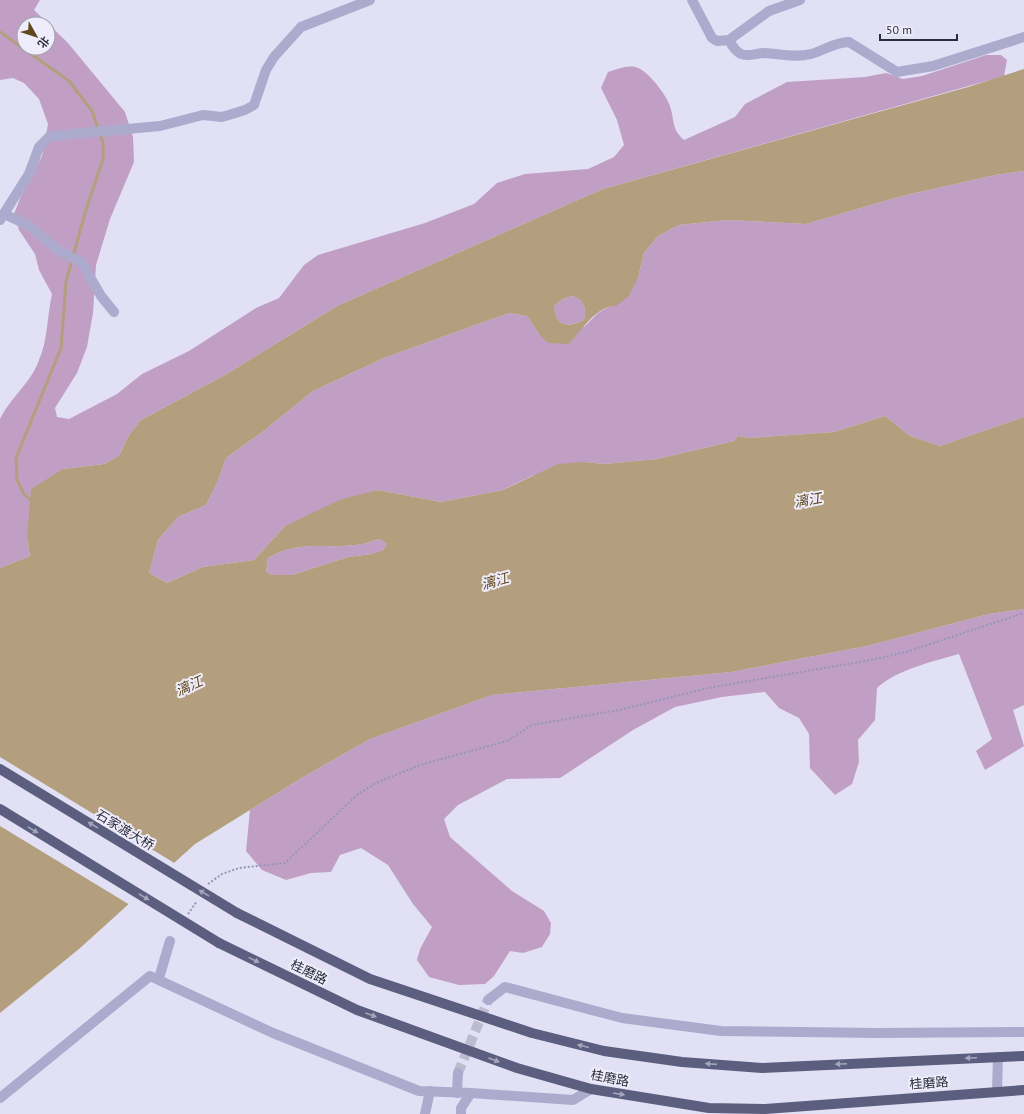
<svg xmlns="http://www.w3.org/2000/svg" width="1024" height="1114" font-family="'PT Sans','Noto Sans SC',sans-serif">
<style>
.green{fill:#c19fc5;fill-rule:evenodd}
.water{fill:#b39e7d;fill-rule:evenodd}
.pier{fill:#e2e0f4}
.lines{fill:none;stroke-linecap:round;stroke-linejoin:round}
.stream{stroke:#b39e7d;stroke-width:3}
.minor-tunnel{stroke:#bdbccf;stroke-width:10;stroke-dasharray:10 5;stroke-linecap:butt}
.path{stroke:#9595ba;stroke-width:2;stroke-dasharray:2 2;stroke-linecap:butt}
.minor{stroke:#acabce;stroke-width:10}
.major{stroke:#5b5e7e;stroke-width:10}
.major-bridge{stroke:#5b5e7e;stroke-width:10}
.oneway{fill:#a5a6bc}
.labels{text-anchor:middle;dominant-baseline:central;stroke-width:4;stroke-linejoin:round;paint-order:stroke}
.street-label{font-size:13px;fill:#2a2c3b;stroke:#efedfb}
.water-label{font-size:14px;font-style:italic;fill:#60481d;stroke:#efedfb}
</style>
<rect width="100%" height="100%" fill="#e2e0f4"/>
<g class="green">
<path d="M 0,0 L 40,0 L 34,10 L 68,43 L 125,112 L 133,137 L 134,162 L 110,219 L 96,265 L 93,313 L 87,347 L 77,373 L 55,408 L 57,417 L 69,419 L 117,394 L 142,374 L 189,351 L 256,308 L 279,298 L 304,265 L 318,255 L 425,223 L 474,204 L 497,183 L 525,174 L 588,169 L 614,157 L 624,145 L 617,120 L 601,88 L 608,72 C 618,69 628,64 638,68 C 649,72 667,96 670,106 C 675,122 671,128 684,140 L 735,117 L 745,104 L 787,82 L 865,77 L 886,73 L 903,79 L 922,76 L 986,55 L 1001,55 L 1007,60 L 1004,76 L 603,189 L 337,306 L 225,375 L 141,420 L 129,435 L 119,456 L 104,464 L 63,469 L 27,538 L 30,556 L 0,568 L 0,419 C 10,398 31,383 39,360 C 48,339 47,316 52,294 L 39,270 L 35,254 L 19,230 L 14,214 L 21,196 L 42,156 L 48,124 L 39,99 L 24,83 L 13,78 L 0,80 ZM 24,24 L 48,24 L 48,48 L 24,48 Z"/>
<polygon points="1024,171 1024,417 940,446 910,436 885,416 834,432 749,438 738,436 734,441 657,459 605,464 585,462 532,476 503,490 441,502 378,490 285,526 254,560 203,567 167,583 149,573 158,540 178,517 206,505 217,483 226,458 261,433 313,391 384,358 509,313 527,316 539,334 584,327 598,313 610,306 638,278 644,253 658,236 679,225 727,220 806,224 902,196 995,175"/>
<path d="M 571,296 C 584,298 587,309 584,320 C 566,328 556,327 554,306 L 563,299 Z"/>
<path d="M 379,539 L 387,544 L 383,550 L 372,554 L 348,557 L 292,575 L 271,575 L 266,571 L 268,558 C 299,540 322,549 355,545 C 363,545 372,541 379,539 Z"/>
<path d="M 1024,609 L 1024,705 L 1013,710 L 1024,746 L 985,770 L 976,751 L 992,739 L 959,654 C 934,661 896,670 877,688 L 875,720 L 858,740 L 859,762 L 852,784 L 835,795 L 810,768 L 809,734 L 799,718 L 779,708 L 765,692 L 722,697 L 675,707 L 633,730 L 560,778 L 507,779 L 458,805 L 444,819 L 450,837 L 512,891 L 544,911 L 551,923 L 550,934 L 542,947 L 523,953 L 510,951 L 494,976 L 485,984 L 459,985 L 429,977 L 417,960 L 420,949 L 432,927 L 413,904 L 388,865 L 361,848 L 340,855 L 331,872 L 311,873 L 286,880 L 262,870 L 246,851 L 250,810 L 305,776 L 370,739 L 492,695 L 731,672 L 867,646 L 989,614 Z"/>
</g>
<path class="water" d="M 1024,69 L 1024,171 L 995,175 L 902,196 L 806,224 L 727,220 L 679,225 L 658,236 L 644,253 L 638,278 L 628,297 L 616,306 C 597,305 581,331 569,344 L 548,343 L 539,334 L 527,316 L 509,313 L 384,358 L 313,391 L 261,433 L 226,458 L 217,483 L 206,505 L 178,517 L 158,540 L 149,573 L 167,583 L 203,567 L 254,560 L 285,526 L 342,499 L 378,490 L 441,502 L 503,490 L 558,464 L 585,462 L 605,464 L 657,459 L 734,441 L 738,436 L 749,438 L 834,432 L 885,416 L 910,436 L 940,446 L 1024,417 L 1024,609 L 989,614 L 867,646 L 731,672 L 492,695 L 370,739 L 305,776 L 195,844 L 79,949 L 0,1013 L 0,568 L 30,556 L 27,538 L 31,489 L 63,469 L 104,464 L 119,456 L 129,435 L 141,420 L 225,375 L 337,306 L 603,189 L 968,87 ZM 571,296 C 584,298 587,309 584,320 C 567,328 556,327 554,306 L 563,299 ZM 379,539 L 387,544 L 383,550 L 372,554 L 348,557 L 292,575 L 271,575 L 266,571 L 268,558 C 299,540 322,549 355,545 C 363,545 371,541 379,539 Z"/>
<polygon class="pier" points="0,757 176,864 130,905 0,826"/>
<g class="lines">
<polyline class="stream" points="0,32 69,81 92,111 103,143 103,159 85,213 66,282 61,348 16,458 17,480 24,494 33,502"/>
<polyline class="minor-tunnel" points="458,1073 488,1000"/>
<g class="path">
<polyline points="208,884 222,874 239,868 285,863 358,794 376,783 420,765 507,741 532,725 619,710 708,688 871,660 906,652 1024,613"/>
<polyline points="188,914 197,901"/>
</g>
<g class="minor">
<path d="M 692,0 L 712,38 L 717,41 L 729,40 C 732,46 735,51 741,54 C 748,57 757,53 765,53 C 780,54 796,58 811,54 C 825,50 835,42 849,42 L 897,72 L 933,66 L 1024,37"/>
<polyline points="729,40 769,11 800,0"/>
<polyline points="4,214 28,225 58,250 82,263 101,296 114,312"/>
<polyline points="0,220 29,174 39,147 50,136 160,126 203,115 222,117 245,110 254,105 266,70 274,57 301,27 370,0"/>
<polyline points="159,978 170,941"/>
<polyline points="488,1000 505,987 622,1018 721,1031 877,1033 1024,1032"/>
<polyline points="997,1091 998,1057"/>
<polyline points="457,1093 458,1073"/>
<polyline points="0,1098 150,976 273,1033 419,1091 471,1093"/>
<polyline points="425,1114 430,1091"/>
<polyline points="461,1114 461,1108 471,1093 573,1100 591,1089"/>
</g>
<g class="major">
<polyline points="237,913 370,979 532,1033 604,1051 682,1062 762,1068 1024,1056"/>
<polyline points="219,943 357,1010 517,1068 591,1089 709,1108 765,1109 1024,1090"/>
</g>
<g class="major-bridge">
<polyline points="0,769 237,913"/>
<polyline points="0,809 219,943"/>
</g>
</g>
<defs><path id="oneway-solid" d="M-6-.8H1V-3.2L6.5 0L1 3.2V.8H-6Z"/></defs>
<g class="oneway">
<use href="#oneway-solid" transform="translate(93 825) rotate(-149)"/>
<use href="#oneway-solid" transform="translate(33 830) rotate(31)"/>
<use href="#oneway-solid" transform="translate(204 893) rotate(-149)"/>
<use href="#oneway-solid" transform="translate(144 897) rotate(31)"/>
<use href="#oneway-solid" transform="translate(254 960) rotate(26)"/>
<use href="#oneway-solid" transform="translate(371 1015) rotate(20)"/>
<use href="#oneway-solid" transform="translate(583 1046) rotate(-166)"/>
<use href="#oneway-solid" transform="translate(971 1058) rotate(177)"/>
<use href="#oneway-solid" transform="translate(494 1060) rotate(20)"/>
<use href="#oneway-solid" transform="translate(711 1064) rotate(-176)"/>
<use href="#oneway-solid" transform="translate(841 1064) rotate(177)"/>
<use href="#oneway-solid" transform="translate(619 1094) rotate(9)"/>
</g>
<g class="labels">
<g class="street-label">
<text transform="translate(125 830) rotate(31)">石家渡大桥</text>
<text transform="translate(309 972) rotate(26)">桂磨路</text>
<text transform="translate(610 1078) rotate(11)">桂磨路</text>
<text transform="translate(929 1083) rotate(-4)">桂磨路</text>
</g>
<g class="water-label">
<text transform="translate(808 500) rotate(-10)">漓江</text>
<text transform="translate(495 581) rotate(-15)">漓江</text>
<text transform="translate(189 686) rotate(-24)">漓江</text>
</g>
</g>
<g transform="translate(36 36) rotate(129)"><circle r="19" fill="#efedfb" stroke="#a0a0ae"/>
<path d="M0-3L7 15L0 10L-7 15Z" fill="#60481d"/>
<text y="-6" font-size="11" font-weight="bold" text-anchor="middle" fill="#2a2c3b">北</text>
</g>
<path d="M880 34v6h77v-6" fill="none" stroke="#2a2c3b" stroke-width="2"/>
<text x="886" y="34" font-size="12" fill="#2a2c3b" stroke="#efedfb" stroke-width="3" paint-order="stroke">50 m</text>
</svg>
